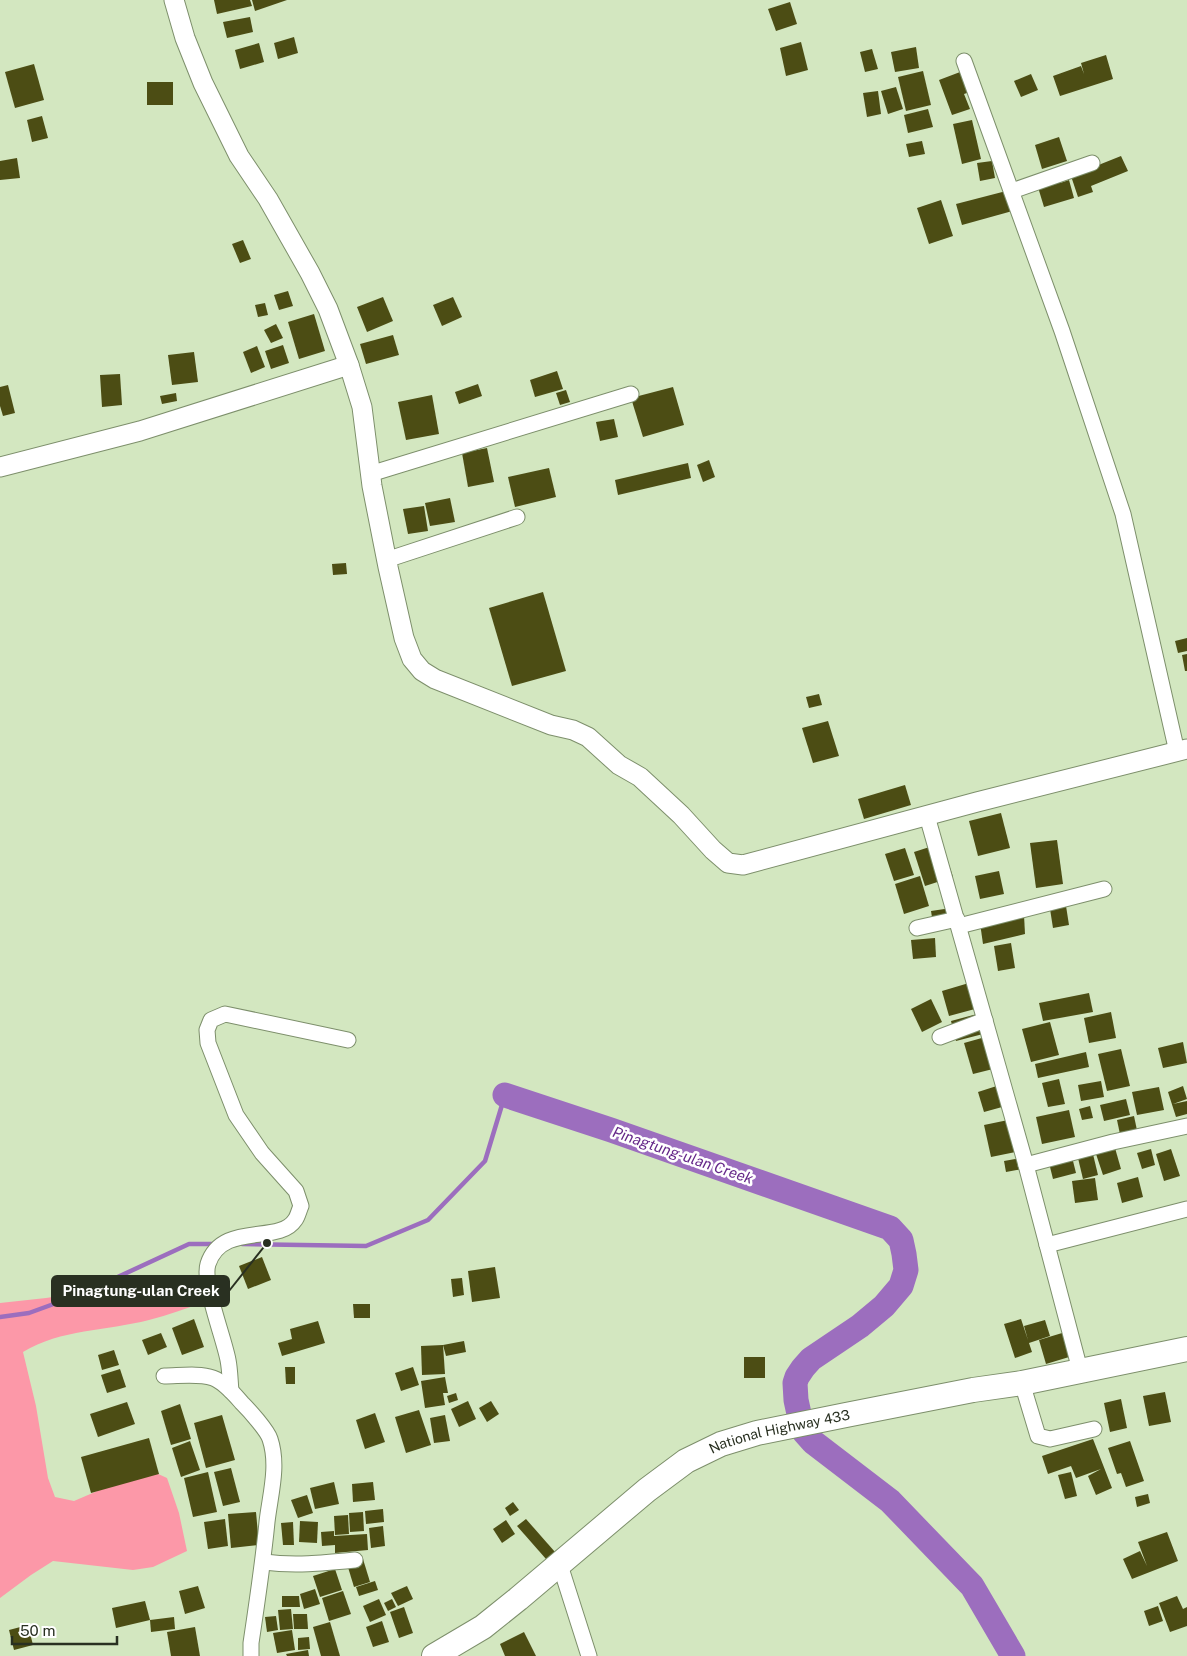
<svg xmlns="http://www.w3.org/2000/svg" width="1187" height="1656" font-family="'Public Sans',sans-serif">
<style>
.green{fill:#fc98a8}
.lines{fill:none;stroke-linecap:round;stroke-linejoin:round}
.stream{stroke:#9c6ebe;stroke-width:4.5}
.river{stroke:#9c6ebe;stroke-width:25}
.building{fill:#4c4d14}
.minor-casing{stroke:#7d8f6b;stroke-width:17}
.tertiary-casing{stroke:#7d8f6b;stroke-width:21}
.primary-casing{stroke:#7d8f6b;stroke-width:26}
.minor{stroke:#fff;stroke-width:15}
.tertiary{stroke:#fff;stroke-width:19}
.primary{stroke:#fff;stroke-width:24}
.labels{text-anchor:middle;dominant-baseline:central;stroke-width:5;stroke-linejoin:round;paint-order:stroke}
.street-label{font-size:14px;fill:#293021;stroke:#fff}
.water-label{font-size:15px;font-style:italic;fill:#652889;stroke:#fff}
.leader{fill:none;stroke:#293021;stroke-width:2}
.callout-dot{fill:#293021;stroke:#fff;stroke-width:2}
.callout{fill:#293021;stroke:#293021;stroke-width:2}
.callout-label{font-size:15px;text-anchor:middle;font-weight:bold;fill:#fff}
</style>
<rect width="100%" height="100%" fill="#d3e7c0"/>
<path class="green" d="M 183,1275 L 202,1277 L 207,1301 C 188,1308 168,1315 149,1320 C 106,1331 61,1329 23,1352 L 36,1406 L 48,1478 L 55,1497 L 74,1501 L 137,1474 L 156,1473 L 167,1478 L 179,1513 L 187,1551 L 153,1567 L 133,1570 L 53,1561 L 31,1575 L 0,1598 L 0,1303 L 46,1298 L 161,1281 Z"/>
<g class="lines">
<g class="stream">
<polyline points="242,1244 366,1246 428,1220 485,1161 505,1095"/>
<polyline points="0,1317 29,1313 81,1294 189,1244 217,1244"/>
</g>
<polyline class="river" points="505,1095 611,1130 890,1228 901,1240 904,1254 906,1270 901,1286 884,1306 860,1326 811,1359 803,1368 797,1377 795,1383 796,1400 801,1423 805,1433 813,1442 890,1501 972,1586 1013,1656"/>
</g>
<g class="building">
<polygon points="214,0 250,0 252,6 217,14"/>
<polygon points="252,0 287,0 255,11"/>
<polygon points="790,2 797,24 776,31 768,9"/>
<polygon points="250,17 253,32 227,38 223,22"/>
<polygon points="294,37 298,53 278,59 274,43"/>
<polygon points="801,42 808,70 786,76 780,48"/>
<polygon points="259,43 264,62 240,69 235,50"/>
<polygon points="916,47 919,68 895,72 891,52"/>
<polygon points="872,49 878,69 865,72 860,52"/>
<polygon points="1106,55 1113,79 1060,96 1053,76 1081,66 1084,74 1081,63"/>
<polygon points="34,64 44,100 15,108 5,72"/>
<polygon points="968,69 976,90 964,94 970,109 952,115 939,80"/>
<polygon points="923,71 931,105 906,111 898,77"/>
<polygon points="1031,74 1038,90 1021,97 1014,81"/>
<rect x="147" y="82" width="26" height="23"/>
<polygon points="896,87 903,109 888,114 881,91"/>
<polygon points="878,91 881,114 867,117 863,93"/>
<polygon points="928,109 933,127 908,133 904,115"/>
<polygon points="42,116 48,138 32,142 27,120"/>
<polygon points="972,120 981,159 962,164 953,124"/>
<polygon points="1059,137 1067,161 1042,169 1035,145"/>
<polygon points="922,141 925,154 909,157 906,144"/>
<polygon points="1121,156 1128,171 1091,186 1093,192 1078,197 1071,176"/>
<polygon points="17,158 20,178 0,180 0,161"/>
<polygon points="992,161 995,178 980,181 977,163"/>
<polygon points="1058,177 1060,183 1069,180 1074,198 1044,207 1037,184"/>
<polygon points="1010,190 1016,210 962,225 956,204"/>
<polygon points="941,200 953,236 929,244 917,208"/>
<polygon points="243,240 251,259 240,263 232,244"/>
<polygon points="288,291 293,306 279,310 274,295"/>
<polygon points="383,297 393,321 367,332 357,307"/>
<polygon points="453,297 462,317 442,326 433,305"/>
<polygon points="265,303 268,315 258,317 255,305"/>
<polygon points="314,314 325,351 299,359 288,322"/>
<polygon points="276,324 283,338 271,343 264,330"/>
<polygon points="393,335 399,355 366,364 360,344"/>
<polygon points="283,345 289,363 271,369 265,351"/>
<polygon points="257,346 265,367 251,373 243,352"/>
<polygon points="194,352 198,382 172,385 168,355"/>
<polygon points="557,371 563,389 535,397 530,380"/>
<polygon points="120,374 122,405 102,407 100,375"/>
<polygon points="478,384 482,396 459,404 455,392"/>
<polygon points="8,385 15,413 3,416 0,406 0,387"/>
<polygon points="673,387 684,425 643,437 631,398"/>
<polygon points="566,390 570,402 560,405 556,393"/>
<polygon points="176,393 177,401 162,404 160,396"/>
<polygon points="432,395 439,434 406,440 398,402"/>
<polygon points="614,419 618,437 600,441 596,422"/>
<polygon points="487,448 494,482 468,487 462,453"/>
<polygon points="709,460 715,477 703,482 697,465"/>
<polygon points="688,463 691,478 618,495 615,480"/>
<polygon points="549,468 556,497 515,507 508,477"/>
<polygon points="450,498 455,522 430,526 425,503"/>
<polygon points="424,506 428,531 408,534 403,509"/>
<polygon points="346,563 347,574 333,575 332,564"/>
<polygon points="543,592 566,671 512,686 489,608"/>
<polygon points="1187,638 1187,651 1178,653 1175,641"/>
<polygon points="1187,654 1187,671 1185,671 1182,655"/>
<polygon points="819,694 822,705 809,708 806,697"/>
<polygon points="828,721 839,756 813,763 802,728"/>
<polygon points="905,785 911,805 864,819 858,799"/>
<polygon points="1001,813 1010,848 978,856 969,821"/>
<polygon points="1057,840 1063,884 1036,888 1030,843"/>
<polygon points="942,843 953,877 925,886 914,852"/>
<polygon points="905,848 914,875 894,881 885,854"/>
<polygon points="999,871 1004,894 980,899 975,876"/>
<polygon points="920,876 929,906 904,914 895,884"/>
<polygon points="1066,906 1069,925 1053,928 1050,909"/>
<polygon points="958,907 934,930 931,911"/>
<polygon points="1024,915 1025,934 983,944 980,923"/>
<polygon points="935,938 936,957 913,959 911,940"/>
<polygon points="1011,943 1015,968 998,971 994,946"/>
<polygon points="979,980 986,1006 949,1016 942,991"/>
<polygon points="1089,993 1093,1012 1043,1021 1039,1003"/>
<polygon points="931,999 942,1022 922,1032 911,1009"/>
<polygon points="1111,1012 1116,1038 1089,1043 1084,1018"/>
<polygon points="977,1014 983,1034 956,1041 951,1021"/>
<polygon points="1050,1022 1059,1055 1031,1062 1022,1029"/>
<polygon points="996,1034 1005,1066 973,1074 964,1043"/>
<polygon points="1183,1042 1187,1063 1163,1068 1158,1048"/>
<polygon points="1121,1049 1130,1086 1107,1091 1098,1054"/>
<polygon points="1086,1052 1089,1067 1038,1078 1035,1064"/>
<polygon points="1059,1079 1065,1104 1048,1107 1042,1083"/>
<polygon points="1101,1081 1104,1097 1081,1101 1078,1085"/>
<polygon points="1006,1083 1013,1104 984,1112 978,1092"/>
<polygon points="1183,1086 1187,1099 1173,1104 1187,1101 1187,1114 1176,1117 1168,1092"/>
<polygon points="1159,1087 1164,1110 1137,1115 1132,1092"/>
<polygon points="1126,1099 1130,1115 1104,1121 1100,1105"/>
<polygon points="1090,1106 1093,1118 1082,1120 1079,1109"/>
<polygon points="1069,1110 1075,1137 1042,1144 1036,1117"/>
<polygon points="1134,1116 1138,1135 1121,1139 1117,1120"/>
<polygon points="1013,1119 1020,1151 991,1157 984,1125"/>
<polygon points="1115,1148 1121,1169 1103,1175 1096,1154"/>
<polygon points="1151,1149 1155,1165 1142,1169 1137,1153"/>
<polygon points="1171,1149 1180,1176 1164,1181 1156,1154"/>
<polygon points="1092,1150 1098,1175 1083,1179 1077,1154"/>
<polygon points="1072,1157 1076,1173 1053,1179 1049,1163"/>
<polygon points="1020,1158 1022,1169 1006,1172 1004,1161"/>
<polygon points="1138,1177 1143,1197 1122,1203 1117,1183"/>
<polygon points="1095,1178 1098,1200 1075,1203 1072,1181"/>
<polygon points="262,1257 271,1280 248,1289 239,1266"/>
<polygon points="495,1267 500,1298 472,1302 468,1271"/>
<polygon points="462,1278 464,1295 453,1297 451,1279"/>
<polygon points="353,1304 370,1304 370,1318 354,1318"/>
<polygon points="194,1319 204,1347 182,1355 172,1328"/>
<polygon points="1021,1319 1028,1340 1024,1326 1045,1320 1050,1336 1029,1343 1032,1352 1015,1358 1004,1324"/>
<polygon points="318,1321 325,1343 282,1356 278,1343 292,1339 290,1329"/>
<polygon points="1072,1330 1079,1354 1046,1364 1039,1340"/>
<polygon points="161,1333 167,1347 148,1355 142,1340"/>
<polygon points="464,1341 466,1352 446,1356 443,1345"/>
<polygon points="443,1345 445,1374 422,1375 421,1346"/>
<polygon points="114,1350 119,1365 102,1370 98,1355"/>
<rect x="744" y="1357" width="21" height="21"/>
<polygon points="285,1367 295,1367 295,1384 286,1384"/>
<polygon points="413,1367 419,1385 401,1391 395,1373"/>
<polygon points="120,1369 126,1387 107,1393 101,1375"/>
<polygon points="445,1377 448,1393 443,1393 445,1405 425,1408 421,1381"/>
<polygon points="1165,1392 1171,1422 1149,1426 1143,1396"/>
<polygon points="456,1393 458,1400 449,1403 447,1396"/>
<polygon points="1121,1399 1127,1428 1110,1432 1104,1403"/>
<polygon points="468,1401 476,1419 459,1427 451,1409"/>
<polygon points="491,1401 499,1414 487,1422 479,1408"/>
<polygon points="127,1402 135,1424 98,1437 90,1414"/>
<polygon points="180,1404 191,1439 171,1445 161,1411"/>
<polygon points="419,1410 431,1445 406,1453 395,1417"/>
<polygon points="375,1413 385,1442 365,1449 356,1420"/>
<polygon points="222,1415 235,1460 206,1468 194,1423"/>
<polygon points="445,1415 450,1441 434,1443 430,1418"/>
<polygon points="149,1438 159,1474 91,1493 81,1457"/>
<polygon points="1093,1439 1112,1488 1096,1495 1088,1476 1101,1469 1076,1478 1071,1466 1048,1474 1042,1456"/>
<polygon points="190,1441 200,1470 181,1477 172,1448"/>
<polygon points="1130,1441 1144,1481 1126,1487 1121,1473 1117,1474 1108,1448"/>
<polygon points="231,1468 240,1502 223,1506 214,1472"/>
<polygon points="208,1472 217,1512 193,1517 184,1478"/>
<polygon points="1071,1472 1077,1496 1065,1499 1058,1475"/>
<polygon points="334,1482 339,1504 315,1509 310,1488"/>
<polygon points="373,1482 375,1500 353,1502 352,1484"/>
<polygon points="1148,1494 1150,1503 1137,1507 1135,1497"/>
<polygon points="307,1495 313,1513 298,1518 291,1500"/>
<polygon points="513,1502 519,1510 510,1516 505,1508"/>
<polygon points="383,1509 384,1522 366,1524 365,1511"/>
<polygon points="256,1512 259,1545 231,1548 228,1514"/>
<polygon points="363,1512 364,1531 350,1532 349,1513"/>
<polygon points="348,1515 349,1534 335,1535 334,1516"/>
<polygon points="225,1519 228,1546 208,1549 204,1522"/>
<polygon points="526,1519 555,1552 546,1559 517,1526"/>
<polygon points="506,1520 515,1534 502,1543 493,1529"/>
<polygon points="300,1521 318,1522 317,1543 299,1542"/>
<polygon points="293,1522 294,1545 283,1545 281,1523"/>
<polygon points="383,1526 385,1546 371,1548 369,1528"/>
<polygon points="334,1531 334,1536 367,1534 368,1550 335,1553 335,1545 322,1546 321,1532"/>
<polygon points="1167,1532 1178,1561 1132,1579 1123,1559 1140,1551 1147,1566 1138,1542"/>
<polygon points="363,1559 370,1582 354,1587 347,1564"/>
<polygon points="335,1569 342,1590 320,1597 313,1576"/>
<polygon points="375,1581 378,1590 359,1596 356,1587"/>
<polygon points="198,1586 205,1608 185,1614 179,1591"/>
<polygon points="407,1586 413,1599 398,1606 391,1593"/>
<polygon points="315,1589 320,1604 304,1609 300,1594"/>
<polygon points="343,1591 351,1614 329,1621 322,1598"/>
<polygon points="282,1596 299,1596 300,1607 282,1607"/>
<polygon points="1177,1596 1183,1609 1187,1607 1187,1626 1170,1632 1159,1603"/>
<polygon points="379,1599 386,1615 370,1622 363,1606"/>
<polygon points="392,1599 396,1607 388,1611 384,1603"/>
<polygon points="145,1601 150,1620 116,1628 112,1608"/>
<polygon points="1158,1606 1163,1621 1149,1626 1144,1611"/>
<polygon points="404,1607 413,1633 399,1638 390,1612"/>
<polygon points="291,1609 293,1629 280,1630 278,1610"/>
<polygon points="293,1614 307,1614 308,1629 294,1629"/>
<polygon points="276,1616 278,1630 267,1632 265,1617"/>
<polygon points="174,1617 175,1629 151,1632 150,1620"/>
<polygon points="382,1621 389,1642 373,1647 366,1627"/>
<polygon points="330,1622 340,1656 321,1656 313,1627"/>
<polygon points="28,1625 33,1645 14,1650 9,1630"/>
<polygon points="195,1627 200,1656 171,1656 167,1632"/>
<polygon points="292,1630 295,1650 277,1653 273,1633"/>
<polygon points="524,1632 536,1656 505,1656 500,1644"/>
<polygon points="309,1637 310,1649 298,1650 298,1638"/>
<polygon points="308,1650 309,1656 287,1656 286,1654"/>
</g>
<g class="lines">
<defs>
<g id="minor">
<polyline points="964,61 1062,331 1123,514 1177,752"/>
<polyline points="1012,191 1092,163"/>
<polyline points="370,474 631,394"/>
<polyline points="386,560 517,517"/>
<polyline points="927,816 1026,1165 1080,1370"/>
<polyline points="959,926 1104,889"/>
<polyline points="917,928 957,919"/>
<polyline points="940,1037 985,1020"/>
<polyline points="1026,1165 1113,1142 1187,1126"/>
<polyline points="1047,1245 1187,1209"/>
<path d="M 164,1376 C 179,1376 199,1373 213,1378 C 224,1382 234,1394 242,1403 C 249,1410 267,1430 270,1439 C 279,1466 270,1495 267,1522 C 263,1563 257,1603 251,1643 L 251,1656"/>
<polyline points="1022,1383 1038,1436 1050,1439 1094,1429"/>
<path d="M 231,1391 C 230,1381 230,1370 228,1360 C 224,1338 202,1283 208,1264 C 222,1221 279,1245 295,1220 C 298,1216 299,1210 301,1206 L 296,1191 L 262,1153 L 236,1115 L 208,1043 L 207,1030 L 211,1020 L 225,1014 L 348,1040"/>
<path d="M 264,1562 C 295,1566 324,1563 355,1560"/>
<polyline points="560,1565 589,1656"/>
</g>
<g id="tertiary">
<polyline points="174,0 185,38 203,83 239,156 268,199 310,273 328,309 349,365 362,407 372,486 388,567 404,638 412,659 422,671 435,679 551,725 573,730 588,737 619,765 640,777 681,815 713,850 728,863 743,865 977,802 1187,749"/>
<polyline points="0,467 140,431 349,365"/>
</g>
<g id="primary">
<path id="s1" d="M 434,1656 L 483,1627 L 518,1599 L 647,1490 L 686,1461 L 721,1444 L 757,1433 L 846,1415 L 973,1390 L 1022,1383 L 1187,1349"/>
</g>
</defs>
<use href="#minor" class="minor-casing"/>
<use href="#tertiary" class="tertiary-casing"/>
<use href="#primary" class="primary-casing"/>
<use href="#minor" class="minor"/>
<use href="#tertiary" class="tertiary"/>
<use href="#primary" class="primary"/>
</g>
<g class="labels">
<g class="street-label">
<text stroke="none"><textPath href="#s1" startOffset="418">National Highway 433</textPath></text>
</g>
<g class="water-label">
<text transform="translate(683 1155) rotate(19)">Pinagtung-ulan Creek</text>
</g>
</g>
<path class="leader" d="M267 1243L229 1291"/>
<circle class="callout-dot" cx="267" cy="1243" r="5"/>
<rect class="callout" x="52" y="1276" width="177" height="30" rx="5"/>
<g class="callout-label">
<text x="141" y="1296">Pinagtung-ulan Creek</text>
</g>
<path d="M12 1636v8h105v-8" fill="none" stroke="#293021" stroke-width="2.5"/>
<text x="20" y="1636" font-size="15" fill="#293021" stroke="#ffffff" stroke-width="4" paint-order="stroke">50 m</text>
</svg>
